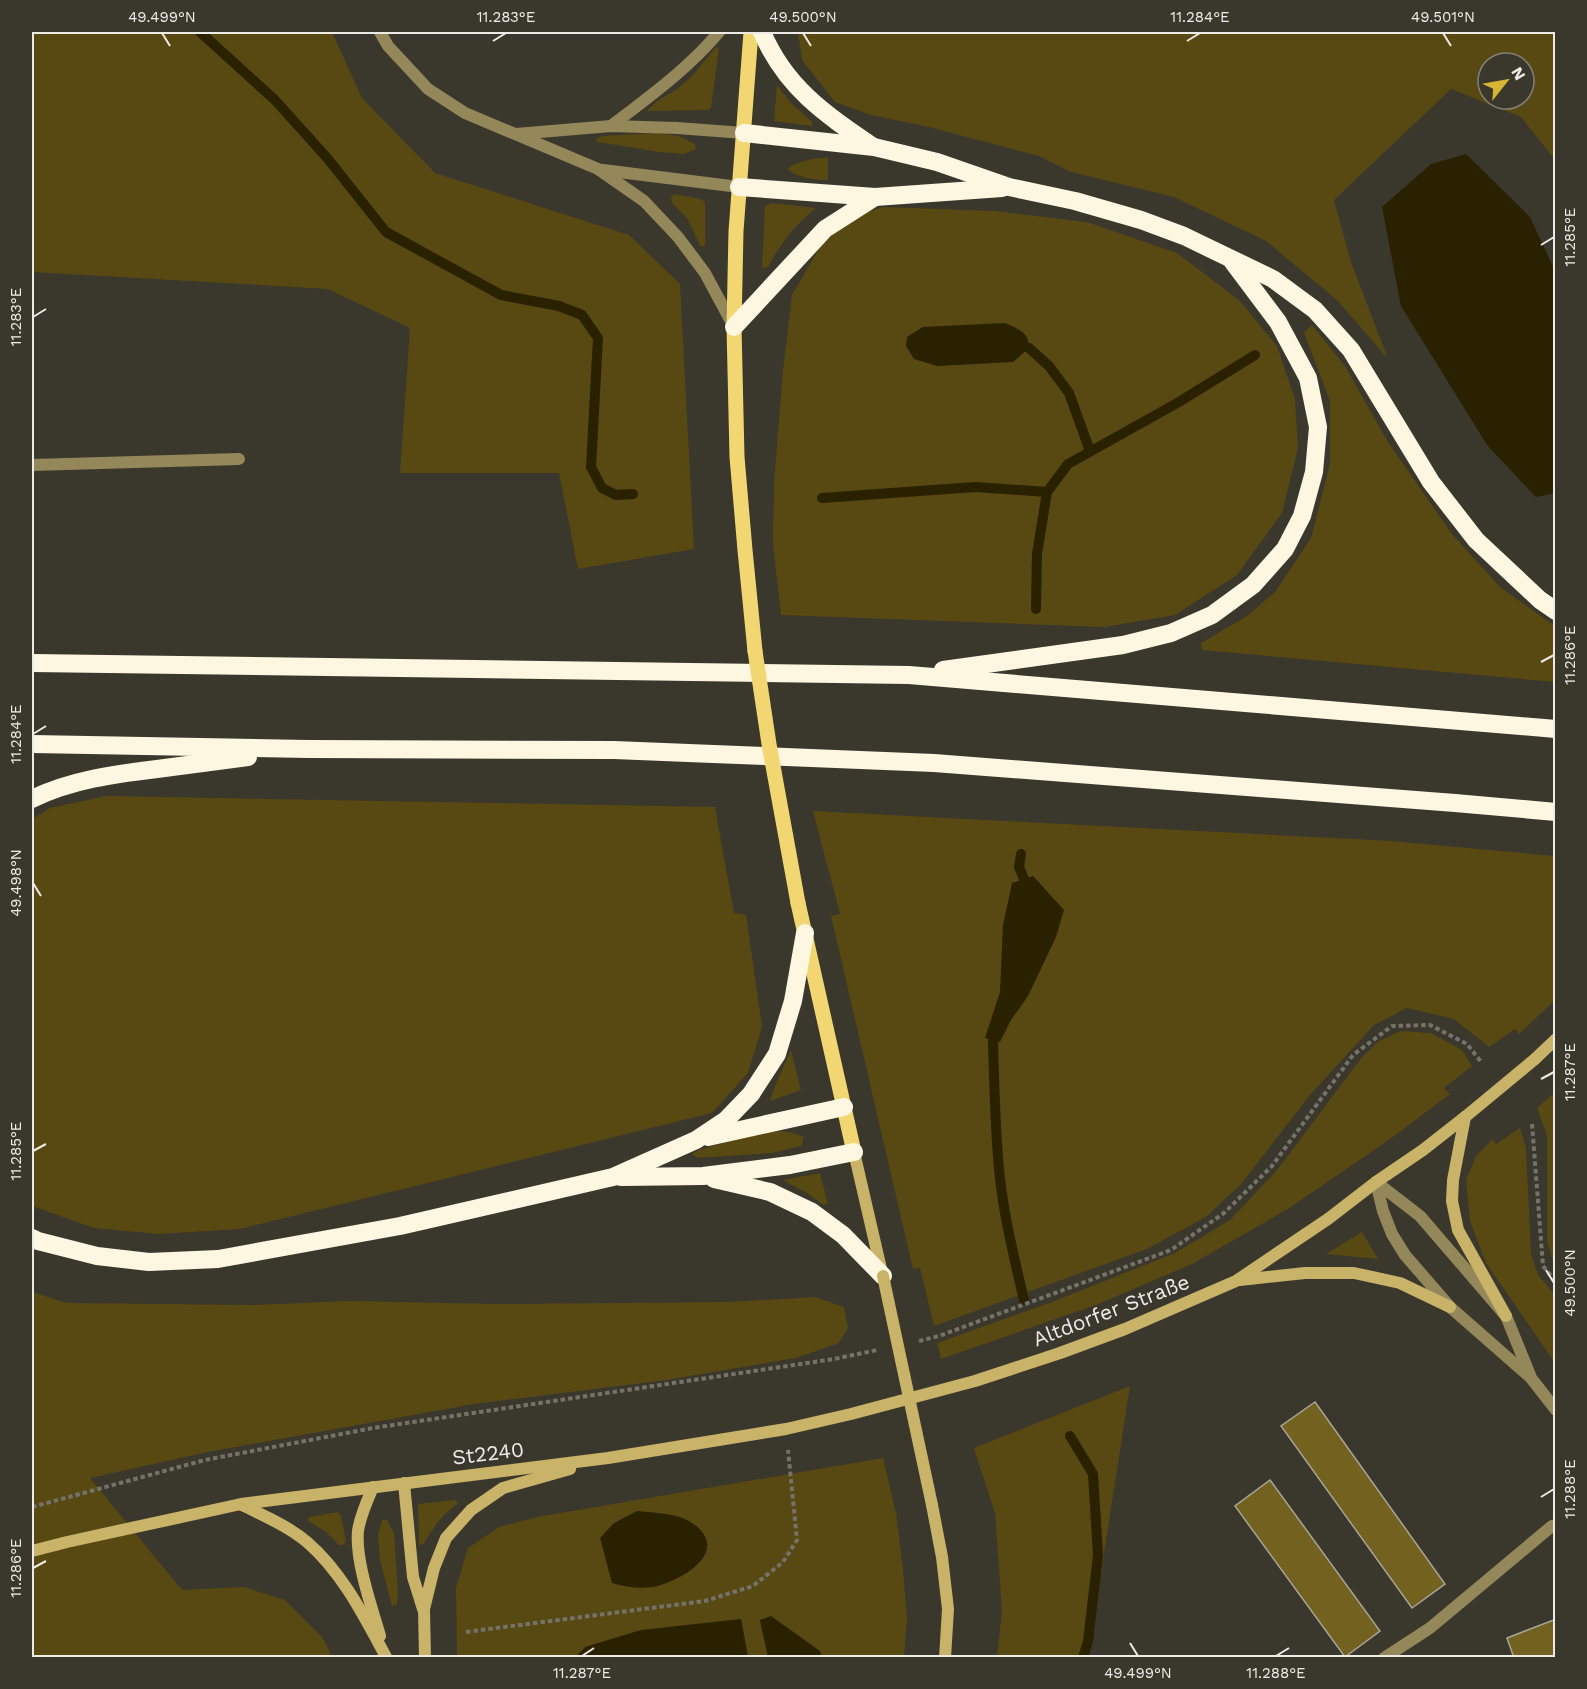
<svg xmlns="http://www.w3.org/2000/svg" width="1587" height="1689" font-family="'Work Sans',sans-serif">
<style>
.green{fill:#574911;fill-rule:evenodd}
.water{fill:#2a2100}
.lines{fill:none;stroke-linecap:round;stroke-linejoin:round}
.stream{stroke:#2a2100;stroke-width:10}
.building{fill:#736120;stroke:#a8a599;stroke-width:1.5}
.path{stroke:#75726a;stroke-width:4;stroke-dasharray:4.5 3;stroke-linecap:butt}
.service{stroke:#948759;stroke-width:12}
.tertiary{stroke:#948759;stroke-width:12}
.secondary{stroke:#c9b368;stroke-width:12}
.primary{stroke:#f2d672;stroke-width:15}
.motorway{stroke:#fdf7e1;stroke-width:18}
.secondary-bridge{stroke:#c9b368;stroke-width:12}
.primary-bridge{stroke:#f2d672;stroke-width:15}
.ticks{fill:none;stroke:#edebe5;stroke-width:2}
.labels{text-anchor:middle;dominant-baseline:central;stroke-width:4.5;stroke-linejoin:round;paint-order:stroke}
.street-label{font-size:21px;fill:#edebe5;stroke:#3a372d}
.neatline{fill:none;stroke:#edebe5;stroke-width:2}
.ticks-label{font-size:15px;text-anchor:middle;fill:#edebe5}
</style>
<rect width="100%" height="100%" fill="#3a372d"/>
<g class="green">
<polygon points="32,32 332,32 362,98 435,173 629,235 680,284 694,549 578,569 559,473 400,473 410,328 328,289 32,272"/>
<path d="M 798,32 L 1555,32 L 1555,160 L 1521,117 L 1451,89 L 1334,200 L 1351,262 L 1388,359 L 1337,300 L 1266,241 L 1174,197 L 1071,172 L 1039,156 L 929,127 L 871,115 L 835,102 L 802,60 ZM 1488,63 L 1524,63 L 1524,99 L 1488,99 Z"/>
<polygon points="716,47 719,48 711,108 708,110 647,111 657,101 677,89 692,76"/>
<polygon points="777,85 791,103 812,122 812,126 774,121"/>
<polygon points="656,133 679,136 695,144 696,149 684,154 659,152 598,142 596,141 597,138 602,136"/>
<path d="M 828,157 L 828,180 C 814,180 798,178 787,169 C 798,160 814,159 828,157 Z"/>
<polygon points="674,194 700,199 705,202 705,245 701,247 687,218 672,203 671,198"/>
<path d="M 772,203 L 816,208 C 793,227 782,241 768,267 L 762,268 L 765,206 Z"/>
<polygon points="883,207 996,211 1087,222 1177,253 1239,300 1277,346 1295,399 1298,448 1282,513 1237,575 1175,615 1105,627 781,615 773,544 774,483 783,370 792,295 821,245 854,216"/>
<polygon points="1312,325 1345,366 1388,442 1452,534 1500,587 1555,626 1555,682 1202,650 1201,643 1247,616 1275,592 1311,538 1330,464 1330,401 1304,333"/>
<polygon points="107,796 715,807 734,913 746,915 762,1027 748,1073 712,1113 240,1229 158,1234 94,1228 32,1206 32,819 50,808"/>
<polygon points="813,811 1391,841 1555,856 1555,1000 1519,1034 1515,1029 1489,1047 1454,1019 1407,1008 1374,1025 1310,1095 1242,1183 1206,1217 1147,1249 934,1326 920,1268 913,1269 831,916 840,914"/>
<polygon points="1401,1031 1431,1033 1462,1050 1472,1066 1444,1088 1450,1094 1393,1137 1288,1209 1192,1264 1096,1305 941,1359 937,1343 1052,1302 1175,1253 1230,1220 1277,1170 1362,1057 1379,1041"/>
<path d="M 791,1050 L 801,1090 L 770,1101 C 775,1083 784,1067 791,1050 Z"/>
<polygon points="1555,1092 1555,1270 1547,1240 1547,1135 1537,1108"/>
<polygon points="1520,1128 1526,1148 1531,1254 1538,1275 1555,1295 1555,1363 1486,1263 1470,1221 1466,1180 1476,1156 1493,1139 1496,1144"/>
<polygon points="769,1130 790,1132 804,1137 801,1146 772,1153 698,1158 692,1154 699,1150"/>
<polygon points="820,1173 828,1204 823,1205 810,1195 783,1180"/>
<polygon points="1362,1232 1378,1259 1326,1254"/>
<polygon points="32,1292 67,1303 255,1305 348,1301 495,1304 731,1302 815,1297 844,1307 848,1328 839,1343 796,1358 667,1380 474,1404 208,1452 90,1478 182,1590 244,1587 285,1600 323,1638 332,1657 32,1658"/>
<polygon points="1130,1386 1088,1657 997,1657 1002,1611 995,1513 974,1448"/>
<polygon points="883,1458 896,1513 903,1569 907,1619 904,1657 822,1657 820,1651 760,1620 768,1657 748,1657 741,1619 586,1647 576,1657 457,1657 456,1588 468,1548 499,1527 537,1517"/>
<path d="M 455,1500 L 458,1503 C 443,1513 433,1528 424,1544 L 419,1545 L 418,1504 Z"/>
<polygon points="338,1512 341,1516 346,1542 343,1545 339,1545 326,1532 307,1520 309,1517"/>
<polygon points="382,1520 387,1520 394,1533 398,1592 397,1604 392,1606 380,1560 378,1536"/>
</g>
<g class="water">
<polygon points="1466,154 1530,217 1555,271 1555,493 1536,497 1487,445 1401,306 1382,207 1431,164"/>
<path d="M 1005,323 C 1018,329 1029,332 1029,348 L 1013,362 L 937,366 L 914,359 L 906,346 L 907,337 L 923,327 Z"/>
<polygon points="1033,876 1064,910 1056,937 1028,996 1011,1020 1000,1042 985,1038 1000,992 1003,925 1012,883"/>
<path d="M 637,1511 C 655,1513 680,1513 695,1525 C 731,1553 679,1582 653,1587 C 638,1589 626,1587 612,1583 L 600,1538 L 614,1523 Z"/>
<polygon points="771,1616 820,1651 821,1657 768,1657 760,1620"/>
<polygon points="741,1619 748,1657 576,1657 585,1647 641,1630"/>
</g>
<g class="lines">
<g class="stream">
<polyline points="200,32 275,100 328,159 386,232 501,295 559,306 582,315 598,338 591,467 602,488 616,495 633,494"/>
<polyline points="1029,348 1049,366 1069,393 1090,451"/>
<polyline points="822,498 975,487 1047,492"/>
<polyline points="1036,609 1037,554 1047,492 1068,464 1179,402 1255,355"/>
<polyline points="1021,854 1019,867 1024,879"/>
<path d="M 993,1040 C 994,1083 995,1126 999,1169 C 1003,1213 1014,1257 1024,1300"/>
<polyline points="1070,1436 1093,1474 1098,1555 1088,1641 1083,1658"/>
</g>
</g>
<g class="building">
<polygon points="1315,1402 1445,1584 1412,1608 1281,1426"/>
<polygon points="1270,1480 1380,1631 1345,1657 1235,1506"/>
<polygon points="1556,1619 1556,1658 1514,1658 1507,1638"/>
</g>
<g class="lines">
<g class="path">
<polyline points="1532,1124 1543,1266 1556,1282"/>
<polyline points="919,1341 939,1336 1171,1250 1224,1213 1272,1166 1353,1055 1392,1026 1430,1025 1467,1044 1482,1063"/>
<polyline points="32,1507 205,1460 373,1428 834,1359 877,1350"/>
<polyline points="466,1632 705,1601 753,1586 783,1562 797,1540 788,1450"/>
</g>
<g class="service">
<polyline points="32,465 239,459"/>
<polyline points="1384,1658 1430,1628 1552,1526 1556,1525"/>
</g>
<g class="tertiary">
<polyline points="380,32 388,46 428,89 465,113 598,169 644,201 678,237 705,273 734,327"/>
<path d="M 611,126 C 649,97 689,68 719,32"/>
<polyline points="516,134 611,126 677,128 744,133"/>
<polyline points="603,170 739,187"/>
<polyline points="1376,1182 1383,1211 1392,1234 1405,1255 1450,1307 1531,1378 1556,1410"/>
<polyline points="1376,1182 1420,1216 1506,1316 1530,1375"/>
</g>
<g class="secondary">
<polyline points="1535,1059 1556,1039"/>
<polyline points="1465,1117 1453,1180 1452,1201 1458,1230 1506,1316"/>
<polyline points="854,1152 882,1273"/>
<polyline points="1240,1280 1305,1273 1354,1273 1400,1283 1450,1307"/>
<polyline points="404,1483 413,1577 423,1609"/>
<path d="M 373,1487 C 367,1501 360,1516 358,1531 C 355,1560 372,1608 380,1636"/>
<path d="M 242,1505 C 264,1516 288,1526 307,1542 C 342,1572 364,1616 386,1657"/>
<polyline points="932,1505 942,1557 948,1609 945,1658"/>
<polyline points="32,1551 67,1542 241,1504 608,1458 786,1429 851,1414 975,1381 1060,1353 1125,1329 1236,1281 1328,1219 1376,1182 1423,1150 1465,1117"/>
<polyline points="425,1658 424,1609 434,1568 446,1538 471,1510 503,1488 570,1469"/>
</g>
<g class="primary">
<polyline points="751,32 736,231 734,327 737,457 745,550 755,651"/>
<polyline points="798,903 854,1152"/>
</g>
<g class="motorway">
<path d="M 762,32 C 785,87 825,114 872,146"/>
<polyline points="744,133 874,147 937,162 1009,187 1075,201 1141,220 1184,236 1273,279 1315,310 1351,350 1431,482 1476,540 1540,600 1556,611"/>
<polyline points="739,187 875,197 1002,188"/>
<polyline points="734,327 825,229 875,197"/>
<polyline points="32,663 909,675 1556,729"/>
<polyline points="943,670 1123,645 1171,633 1212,615 1253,585 1285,549 1302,516 1314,472 1318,427 1308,378 1278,322 1233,262"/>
<polyline points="32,744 309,749 614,750 934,763 1455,803 1556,812"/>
<path d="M 32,799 C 70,780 115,774 157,769 C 187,765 218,761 248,757"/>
<polyline points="708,1137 844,1107"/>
<polyline points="621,1177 703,1176 790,1165 854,1152"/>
<polyline points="714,1179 770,1192 812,1212 843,1235 883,1276"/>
<polyline points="32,1238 38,1241 97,1256 149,1262 218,1259 400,1226 613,1177 696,1140 726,1120 751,1094 777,1054 793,1001 805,933"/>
</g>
<g class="secondary-bridge">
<polyline points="1465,1117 1535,1059"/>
<polyline points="883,1276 932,1505"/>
</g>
<polyline class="primary-bridge" points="755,651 769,744 798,903"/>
</g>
<path class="ticks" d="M 162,33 L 170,46M 803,33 L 811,46M 1443,33 L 1451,46M 493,41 L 506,33M 1187,41 L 1200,33M 1541,245 L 1554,237M 33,317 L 46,309M 1541,662 L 1554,655M 33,734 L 46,726M 33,883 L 41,896M 1541,1079 L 1554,1072M 33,1151 L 46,1144M 1546,1270 L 1554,1283M 1541,1497 L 1554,1489M 33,1568 L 46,1561M 1130,1643 L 1138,1656M 582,1656 L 594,1648M 1276,1656 L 1289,1648"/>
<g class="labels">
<g class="street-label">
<text transform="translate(1111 1310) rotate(-21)">Altdorfer Straße</text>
<text transform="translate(488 1453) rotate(-7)">St2240</text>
</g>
</g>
<rect width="1587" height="1689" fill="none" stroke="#3a372d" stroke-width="66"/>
<g transform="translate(1506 81) rotate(59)"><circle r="28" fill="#3a372d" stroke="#827f77" stroke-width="1.5"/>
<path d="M0-4.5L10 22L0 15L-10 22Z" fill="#d6b534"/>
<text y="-9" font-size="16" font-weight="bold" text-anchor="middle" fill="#edebe5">N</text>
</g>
<rect x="33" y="33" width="1521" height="1623" class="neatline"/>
<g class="ticks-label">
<text x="162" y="22">49.499°N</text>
<text x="506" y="22">11.283°E</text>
<text x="803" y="22">49.500°N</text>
<text x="1200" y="22">11.284°E</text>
<text x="1443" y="22">49.501°N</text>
<text transform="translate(1570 237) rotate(-90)" y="5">11.285°E</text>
<text transform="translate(16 317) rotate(-90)" y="5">11.283°E</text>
<text transform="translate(1570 655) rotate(-90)" y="5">11.286°E</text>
<text transform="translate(16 734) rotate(-90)" y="5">11.284°E</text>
<text transform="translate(16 883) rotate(-90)" y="5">49.498°N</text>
<text transform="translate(1570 1072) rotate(-90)" y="5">11.287°E</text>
<text transform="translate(16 1151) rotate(-90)" y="5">11.285°E</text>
<text transform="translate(1570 1283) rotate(-90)" y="5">49.500°N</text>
<text transform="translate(1570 1489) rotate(-90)" y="5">11.288°E</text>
<text transform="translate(16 1568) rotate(-90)" y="5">11.286°E</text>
<text x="582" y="1678">11.287°E</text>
<text x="1138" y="1678">49.499°N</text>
<text x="1276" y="1678">11.288°E</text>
</g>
</svg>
